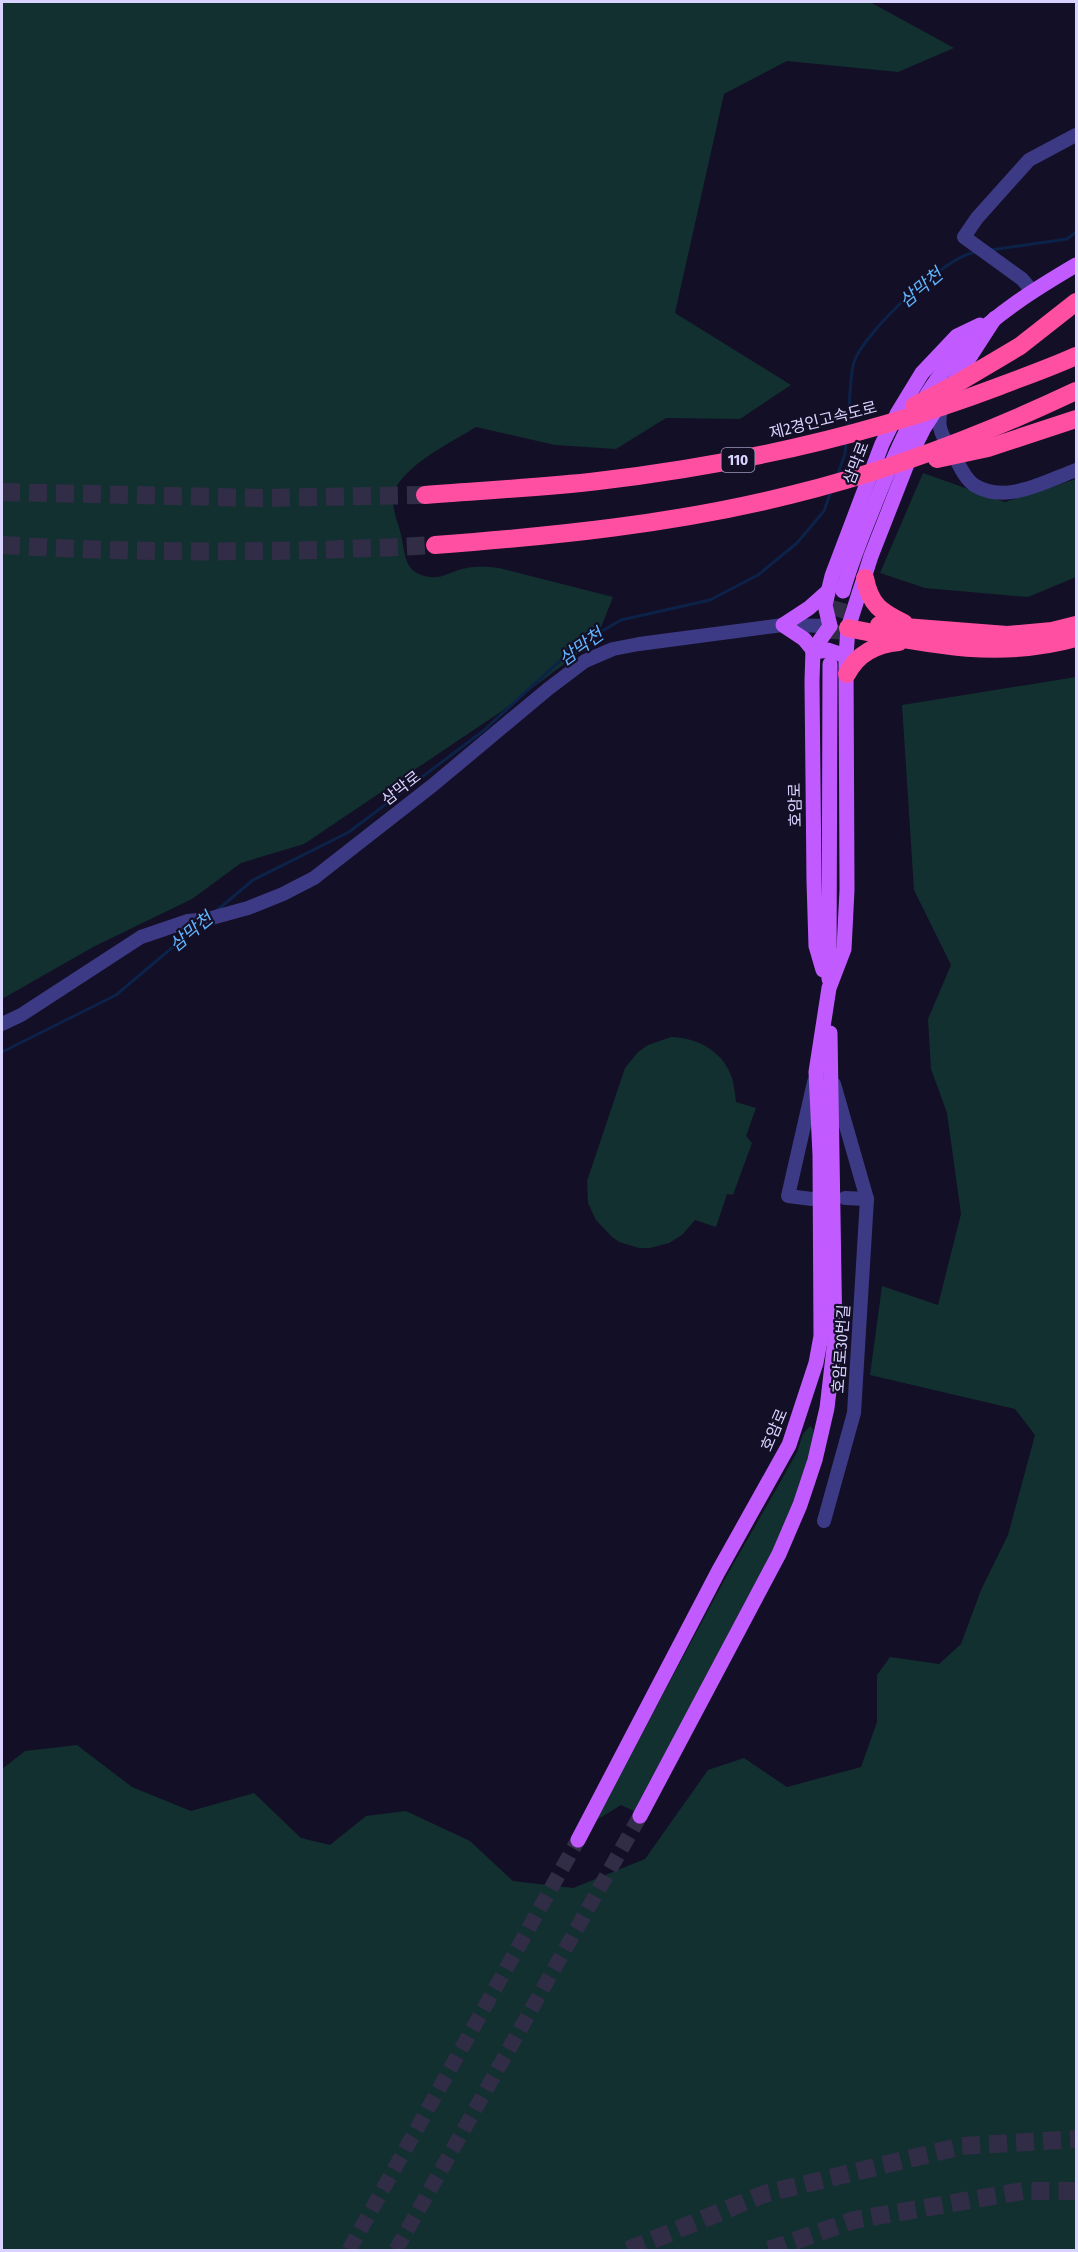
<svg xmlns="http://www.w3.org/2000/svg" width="1078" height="2252" font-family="'Fira Sans Condensed','Noto Sans KR',sans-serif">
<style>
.green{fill:#12302f}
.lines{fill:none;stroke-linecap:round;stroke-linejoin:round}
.stream{stroke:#0c2248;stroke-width:3}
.major-tunnel{stroke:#312d47;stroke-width:15;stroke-dasharray:15 8;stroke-linecap:butt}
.highway-tunnel{stroke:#312d47;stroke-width:18;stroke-dasharray:18 9;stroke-linecap:butt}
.minor{stroke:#3d3a85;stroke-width:14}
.major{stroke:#c25bff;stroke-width:15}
.highway{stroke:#ff4fa3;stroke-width:18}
.labels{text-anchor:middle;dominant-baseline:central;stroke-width:4.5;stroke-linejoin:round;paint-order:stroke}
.shield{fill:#130f26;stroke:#9e99be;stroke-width:1.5}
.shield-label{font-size:15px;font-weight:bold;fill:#d9d4ff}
.street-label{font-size:16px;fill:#d9d4ff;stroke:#130f26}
.water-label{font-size:18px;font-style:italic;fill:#62b6ff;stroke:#130f26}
</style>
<rect width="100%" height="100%" fill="#130f26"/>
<g class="green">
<path d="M 2,2 L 870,2 L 954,48 L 898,72 L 787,61 L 724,94 L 675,313 L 791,385 L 740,419 L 666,418 L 616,449 L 555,445 L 476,427 C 454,441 393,470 393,500 C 393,514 400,526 402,540 C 405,553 405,568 419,574 C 441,583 447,571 467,568 C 478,566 488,567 499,568 L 613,597 L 596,640 L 499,713 L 304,844 L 241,863 L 192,899 L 95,946 L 2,999 Z"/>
<polygon points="923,473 1005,502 1076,479 1076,577 1028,597 925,588 880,573"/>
<polygon points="1076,677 1076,2250 2,2250 2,1769 25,1751 77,1745 132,1787 191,1811 254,1793 301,1838 330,1845 366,1816 406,1811 470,1841 513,1881 573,1888 645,1859 708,1770 744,1758 787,1787 861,1767 877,1722 877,1675 890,1657 939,1664 961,1644 981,1590 1008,1535 1035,1435 1015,1409 870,1375 882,1286 938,1305 961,1214 947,1113 931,1069 928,1019 951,965 914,890 902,705"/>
<path d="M 671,1037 C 698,1038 723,1051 732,1078 C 734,1085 735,1094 736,1102 L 756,1108 L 746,1136 L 752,1143 L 733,1195 L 727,1194 L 716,1227 L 695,1220 L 682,1235 L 669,1243 L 650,1248 L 639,1248 L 619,1242 L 611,1236 L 596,1220 L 588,1203 L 587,1181 L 625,1068 L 638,1052 L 648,1045 Z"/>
<polygon points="810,1426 813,1429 814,1439 797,1495 762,1576 636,1812 621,1805 595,1821 727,1575 778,1486 797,1452 803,1434"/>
</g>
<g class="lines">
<g class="stream">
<polyline points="991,250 1067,239 1076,232"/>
<path d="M 848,427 C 850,409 849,379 854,362 C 864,332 945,256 976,252"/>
<polyline points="837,476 845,454 846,443"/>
<polyline points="215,912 253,880 349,832 483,731 575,647 621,620 710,600 758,575 797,543 824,511 831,491"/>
<polyline points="2,1052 116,995 199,925"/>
</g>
<g class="major-tunnel">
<polyline points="831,662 833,626 843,591"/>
<polyline points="349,2250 578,1840"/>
<polyline points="396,2250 640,1816"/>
</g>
<g class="highway-tunnel">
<polyline points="2,492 262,498 425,495"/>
<path d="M 2,545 C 146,554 291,553 435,545"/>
<polyline points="628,2250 764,2194 962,2146 1076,2139"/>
<polyline points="769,2250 854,2220 1023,2191 1076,2191"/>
</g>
<g class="minor">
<polyline points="1033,292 1022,279 964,237 977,218 1029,160 1076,135"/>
<path d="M 943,402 C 935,426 941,434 953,454 C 959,464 964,478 974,485 C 1006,505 1046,481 1076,470"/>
<polyline points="2,1024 21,1015 141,937 188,921 208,919 248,908 283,894 314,878 433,785 548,689 585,661 613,649 639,644 783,625 830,626"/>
<polyline points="845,1198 867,1199"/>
<polyline points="812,1199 788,1196 814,1082"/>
<polyline points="824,1521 854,1413 867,1199 834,1084"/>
</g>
<g class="major">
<path d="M 843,591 C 851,562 863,534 874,506 C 897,448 921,390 966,345 C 998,312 1037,288 1076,265"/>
<polyline points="830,626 825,605 832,576 882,444 897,414 922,373 957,336 980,325"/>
<polyline points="813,650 804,639 783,625 809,608 827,592"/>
<polyline points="813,652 828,650 846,656"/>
<polyline points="823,970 816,946 814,881 812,681 813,650 830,626"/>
<polyline points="829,979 830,664"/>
<polyline points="640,1816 779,1554 800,1505 815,1460 827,1408 835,1339 830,1033"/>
<polyline points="578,1840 718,1572 789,1445 816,1363 821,1336 820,1155 816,1072 829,988 844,949 847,890 846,656 848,628 871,556 911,454 924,428 995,318"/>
</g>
<g class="highway">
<polyline points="914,406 956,384 1020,346 1076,302"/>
<polyline points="937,459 988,448 1076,419"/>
<path d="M 425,495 C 482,490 540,488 598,481 C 735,465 871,435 1000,386 C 1026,376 1052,367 1076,356"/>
<path d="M 435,545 C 554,536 674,524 790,495 C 889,471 985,434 1076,391"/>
<path d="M 865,578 C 870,605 881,612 904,623"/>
<polyline points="879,625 1007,635 1052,631 1076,625"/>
<path d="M 848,628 C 927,644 997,660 1076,638"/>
<path d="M 847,674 C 857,654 877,644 899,642"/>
</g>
</g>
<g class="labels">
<rect class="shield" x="721.5" y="448" width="33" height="24" rx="4.5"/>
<g class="shield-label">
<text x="738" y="460">110</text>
</g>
<g class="street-label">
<text transform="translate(823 420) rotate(-14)">제2경인고속도로</text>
<text transform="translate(856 463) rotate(-69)">삼막로</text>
<text transform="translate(401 788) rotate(-38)">삼막로</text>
<text transform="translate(795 805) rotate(-91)">호암로</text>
<text transform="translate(841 1349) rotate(-86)">호암로30번길</text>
<text transform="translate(774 1430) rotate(-67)">호암로</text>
</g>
<g class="water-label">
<text transform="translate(921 288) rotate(-40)">삼막천</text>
<text transform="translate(581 647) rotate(-36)">삼막천</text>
<text transform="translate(191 932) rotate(-40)">삼막천</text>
</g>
</g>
<rect width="1078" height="2252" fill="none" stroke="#d9d4ff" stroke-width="6"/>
</svg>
